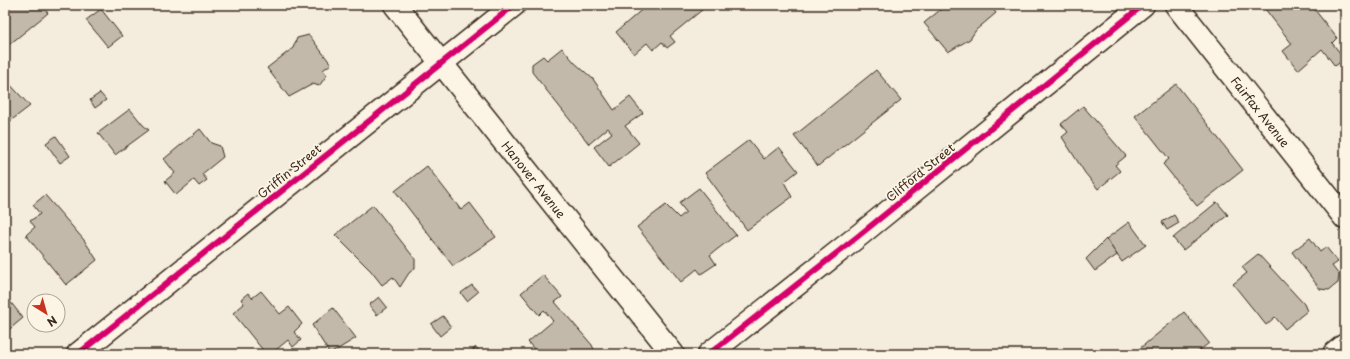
<svg xmlns="http://www.w3.org/2000/svg" width="1350" height="359" font-family="'Playpen Sans',sans-serif">
<style>
.building{fill:#c3b9aa;stroke:#3b2a1e}
.lines{fill:none;stroke-linecap:round;stroke-linejoin:round}
.street-casing{stroke:#3b2a1e;stroke-width:25}
.street{stroke:#fcf5e5;stroke-width:22}
.cycleway-casing{stroke:#fcf5e5;stroke-width:8}
.cycleway{stroke:#d6006c;stroke-width:6}
.labels{text-anchor:middle;dominant-baseline:central;stroke-width:3.5;stroke-linejoin:round;paint-order:stroke}
.street-label{font-size:12px;fill:#3b2a1e;stroke:#fcf5e5}
</style>
<rect width="100%" height="100%" fill="#f4eddd"/>
<filter id="ink" filterUnits="userSpaceOnUse"><feTurbulence type="fractalNoise" baseFrequency=".025" numOctaves="2"/><feDisplacementMap in="SourceGraphic" scale="8" xChannelSelector="R" yChannelSelector="G"/><feConvolveMatrix kernelMatrix="1 2 1 2 8 2 1 2 1" color-interpolation-filters="sRGB"/></filter>
<g filter="url(#ink)">
<g class="building">
<polygon points="5,5 41,5 48,13 5,48"/>
<polygon points="645,5 708,5 670,36 675,42 667,48 662,42 653,50 647,43 634,54 616,32 646,6"/>
<polygon points="944,5 990,5 996,13 976,30 970,39 948,52 924,23 945,6"/>
<polygon points="1262,5 1311,5 1337,38 1332,43 1345,59 1335,66 1322,49 1298,70 1283,51 1292,44"/>
<polygon points="101,9 122,36 108,47 86,20"/>
<polygon points="309,35 331,64 323,70 327,75 319,86 313,84 289,97 267,68 293,48 297,38"/>
<polygon points="562,48 575,63 593,79 614,110 630,97 643,113 625,126 639,143 609,167 594,147 612,133 608,128 589,144 532,72 532,64 543,56 547,60"/>
<polygon points="876,70 901,100 818,166 794,136"/>
<polygon points="6,80 30,106 9,122 5,117"/>
<polygon points="1176,84 1243,170 1197,206 1163,164 1169,159 1135,116"/>
<polygon points="100,93 106,100 95,108 90,100"/>
<polygon points="1083,106 1126,156 1115,165 1120,171 1098,189 1085,173 1062,137 1068,132 1061,124"/>
<polygon points="130,109 143,125 149,130 115,155 98,133"/>
<polygon points="200,129 211,143 220,146 223,157 202,174 207,180 199,186 194,180 176,195 165,181 175,173 164,159"/>
<polygon points="56,136 70,156 60,163 46,143"/>
<polygon points="749,140 764,159 779,147 798,171 784,182 792,197 747,230 705,173"/>
<polygon points="427,166 461,210 470,203 496,237 453,266 395,191"/>
<polygon points="699,188 736,235 710,255 716,264 701,274 697,269 681,282 637,227 666,205 679,218 686,212 679,203"/>
<polygon points="45,195 84,240 97,260 66,285 26,235 35,227 30,221 40,214 33,205"/>
<polygon points="1217,202 1228,215 1183,250 1173,238"/>
<polygon points="373,205 415,259 415,268 409,273 400,287 393,277 382,285 371,271 335,235"/>
<polygon points="1174,215 1179,223 1167,230 1162,222"/>
<polygon points="1129,222 1146,245 1122,262 1106,239"/>
<polygon points="1310,238 1320,252 1326,247 1338,262 1332,266 1339,275 1338,283 1329,290 1320,289 1292,252"/>
<polygon points="1106,239 1117,255 1095,271 1086,259"/>
<polygon points="1258,254 1304,304 1307,311 1285,329 1275,317 1266,325 1233,284 1247,273 1242,267"/>
<polygon points="543,275 562,297 555,302 592,345 596,354 538,354 528,342 553,321 544,310 539,315 521,293"/>
<polygon points="472,285 478,292 467,301 461,293"/>
<polygon points="261,291 280,314 289,307 302,324 294,332 301,340 293,347 288,340 271,354 266,354 233,313 244,304 241,299 248,293 252,298"/>
<polygon points="5,295 23,318 5,333"/>
<polygon points="379,297 387,307 377,315 369,305"/>
<polygon points="333,308 356,338 330,354 312,325"/>
<polygon points="1184,312 1209,343 1195,354 1133,354"/>
<polygon points="443,316 451,327 440,336 431,324"/>
<polygon points="476,347 482,354 468,354"/>
</g>
<g class="lines">
<defs>
<g id="street">
<path id="s1" d="M 395,5 L 673,354"/>
<path id="s2" d="M 1176,5 L 1345,218"/>
<polyline points="78,354 514,5"/>
<polyline points="709,354 857,237 1143,5"/>
<polyline points="1334,354 1345,345"/>
</g>
</defs>
<use href="#street" class="street-casing"/>
<use href="#street" class="street"/>
<defs>
<g id="cycleway">
<polyline points="78,354 514,5"/>
<polyline points="709,354 857,237 1143,5"/>
</g>
</defs>
<use href="#cycleway" class="cycleway-casing"/>
<use href="#cycleway" class="cycleway"/>
</g>
</g>
<g class="labels">
<g class="street-label">
<text stroke="none"><textPath href="#s2" startOffset="136">Fairfax Avenue</textPath></text>
<text transform="translate(289 171) rotate(-39)">Griffin Street</text>
<text transform="translate(920 172) rotate(-39)">Clifford Street</text>
<text stroke="none"><textPath href="#s1" startOffset="223">Hanover Avenue</textPath></text>
</g>
</g>
<rect width="1350" height="359" fill="none" stroke="#fcf5e5" stroke-width="20"/>
<rect x="10" y="10" width="1330" height="339" fill="none" stroke="#3b2a1e" stroke-width="1.5" filter="url(#ink)"/>
<g transform="translate(46 313) rotate(143)"><circle r="19" fill="#fcf5e5" stroke="#afa495"/>
<path d="M0-3L7 15L0 10L-7 15Z" fill="#c8321e"/>
<text y="-6" font-size="11" font-weight="bold" text-anchor="middle" fill="#3b2a1e">N</text>
</g>
</svg>
